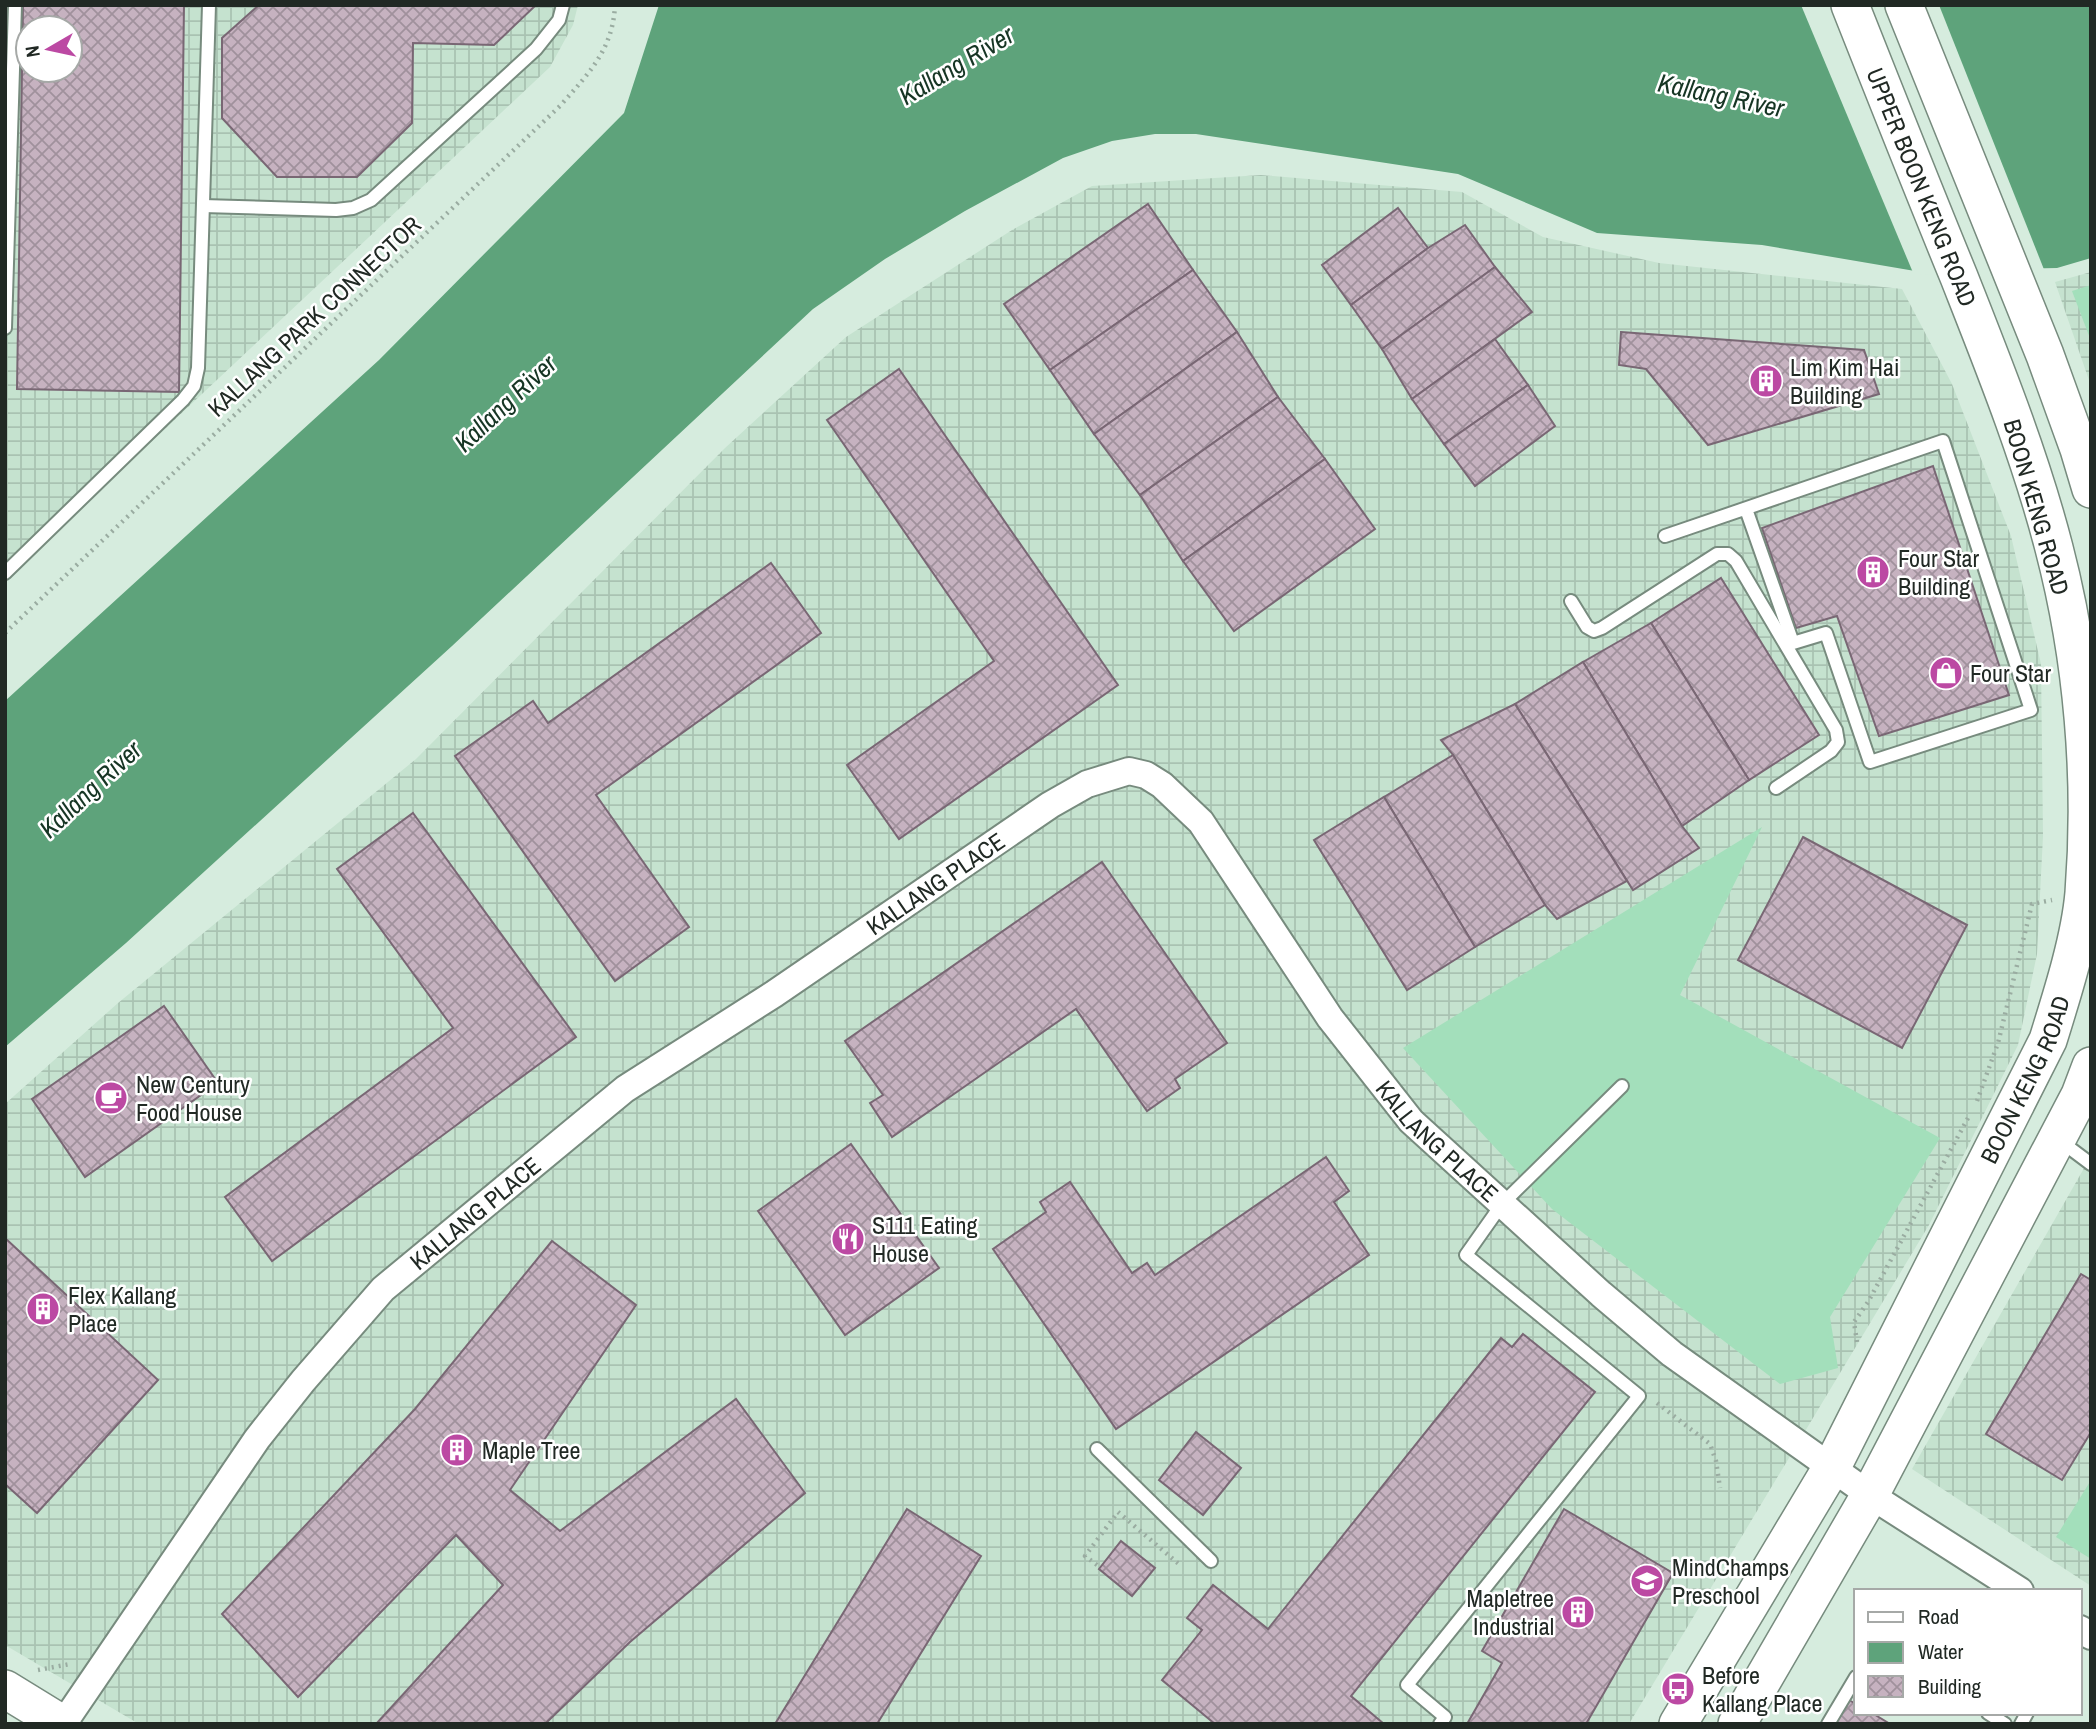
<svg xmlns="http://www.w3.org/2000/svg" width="2096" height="1729" font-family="'Archivo Narrow',sans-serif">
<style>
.industrial{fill:url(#industrial-grid);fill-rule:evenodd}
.grass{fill:#a3dfbb}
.water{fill:#5ea37b}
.pier{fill:#d6ecde}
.building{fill:url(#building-cross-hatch);stroke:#796774;stroke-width:2;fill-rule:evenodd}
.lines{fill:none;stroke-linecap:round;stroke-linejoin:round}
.lane-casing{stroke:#778b7e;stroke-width:16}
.street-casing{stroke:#778b7e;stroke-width:30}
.secondary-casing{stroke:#778b7e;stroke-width:40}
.path{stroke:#9aaca1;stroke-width:4.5;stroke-dasharray:2 5;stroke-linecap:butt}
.lane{stroke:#fff;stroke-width:12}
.street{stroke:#fff;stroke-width:26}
.secondary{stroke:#fff;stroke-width:37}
.labels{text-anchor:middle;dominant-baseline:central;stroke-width:5;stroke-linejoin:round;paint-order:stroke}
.street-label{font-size:24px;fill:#212924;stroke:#fff}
.poi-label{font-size:24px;fill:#212924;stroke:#fff;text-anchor:start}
.water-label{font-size:26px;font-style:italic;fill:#163524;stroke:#fff}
</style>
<defs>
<pattern id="industrial-grid" width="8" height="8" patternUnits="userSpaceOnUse" patternTransform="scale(1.75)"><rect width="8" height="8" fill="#c5e2cf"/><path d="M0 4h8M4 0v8" fill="none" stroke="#a9c2b2"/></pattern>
<pattern id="building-cross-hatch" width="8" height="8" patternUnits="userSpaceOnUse" patternTransform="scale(1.75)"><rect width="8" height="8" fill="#c6b2c0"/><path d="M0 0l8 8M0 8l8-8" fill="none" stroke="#a0919c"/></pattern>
</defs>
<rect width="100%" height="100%" fill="#d6ecde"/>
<g class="industrial">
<path d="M 5,5 L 578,5 L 573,25 L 550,67 L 5,579 ZM 28,28 L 70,28 L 70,70 L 28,70 Z"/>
<polygon points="1261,175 1462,192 1543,237 1659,263 1902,289 1952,384 2011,536 2041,664 2043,836 2037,954 2018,1045 1929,1225 1629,1724 139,1724 5,1645 5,1104 118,1003 416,759 725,448 846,337 1012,230 1092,186"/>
<polygon points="2091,272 2091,386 2055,282"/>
<polygon points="2091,1156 2091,1586 1912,1469"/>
</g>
<g class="grass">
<polygon points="2091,285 2091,341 2072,291"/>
<polygon points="1762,827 1680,995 1940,1138 1830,1317 1838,1368 1780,1384 1552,1209 1403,1048"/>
<polygon points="2091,1480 2091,1559 2056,1537"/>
</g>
<polygon class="water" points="659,5 2091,5 2091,258 2057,268 1915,271 1762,245 1597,233 1458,174 1196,134 1155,134 1112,141 1063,158 965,211 885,259 813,309 452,646 126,943 5,1047 5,701 379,360 624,113"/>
<polygon class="pier" points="1801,5 1939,5 2045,272 1914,275"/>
<g class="building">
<path d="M 23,5 L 184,5 L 179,392 L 17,389 ZM 28,28 L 70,28 L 70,70 L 28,70 Z"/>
<polygon points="259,5 536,5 494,45 413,43 412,123 357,177 277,177 222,118 222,38"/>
<polygon points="1148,204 1193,270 1050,370 1004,304"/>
<polygon points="1398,208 1428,248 1351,305 1322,265"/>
<polygon points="1465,225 1495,267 1382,349 1351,305 1428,248"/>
<polygon points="1495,267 1532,312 1412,399 1382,349"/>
<polygon points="1193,270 1237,332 1094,434 1050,370"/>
<polygon points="1237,332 1278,397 1140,495 1094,434"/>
<polygon points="1621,332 1864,350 1879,394 1708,445 1646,369 1619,365"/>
<polygon points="1495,339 1528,385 1444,444 1412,399"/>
<polygon points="899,369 1118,685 899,839 847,765 994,661 827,420"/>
<polygon points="1528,385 1555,426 1475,486 1444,444"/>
<polygon points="1278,397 1325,459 1183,561 1140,495"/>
<polygon points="1325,459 1375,529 1234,631 1183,561"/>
<polygon points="1933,466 2009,695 1879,736 1837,616 1796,628 1762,528"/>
<polygon points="771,563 821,633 596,795 689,927 615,981 455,756 533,701 548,723"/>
<polygon points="1721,578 1819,735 1749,780 1651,623"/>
<polygon points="1651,623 1749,780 1682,826 1583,662"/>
<polygon points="1583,662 1682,826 1699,848 1633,890 1515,704"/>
<polygon points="1515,704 1627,881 1557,919 1545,905 1453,755 1441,740"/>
<polygon points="1453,755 1545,905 1475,947 1384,797"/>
<polygon points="1384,797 1475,947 1407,990 1314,840"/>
<polygon points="413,813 576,1037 272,1261 225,1197 453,1028 337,869"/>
<polygon points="1803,837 1967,925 1902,1048 1738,960"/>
<polygon points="1102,862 1227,1043 1175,1079 1180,1088 1147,1111 1076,1009 892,1137 870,1103 883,1095 845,1041"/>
<polygon points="164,1006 218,1083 85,1177 32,1099"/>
<polygon points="851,1144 939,1268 845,1335 758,1211"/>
<polygon points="1326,1157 1349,1191 1334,1202 1369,1255 1116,1429 993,1249 1046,1212 1040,1202 1070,1182 1132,1273 1147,1263 1155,1275"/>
<polygon points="5,1238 158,1380 37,1513 5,1484"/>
<polygon points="552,1241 636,1305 510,1490 560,1531 736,1399 805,1493 630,1642 545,1724 376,1724 503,1585 456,1535 298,1697 222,1614 415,1409"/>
<polygon points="2081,1274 2091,1280 2091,1432 2062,1480 1986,1434"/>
<polygon points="1523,1334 1595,1392 1351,1696 1384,1724 1215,1724 1162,1680 1202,1630 1187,1618 1213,1585 1268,1629 1501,1338 1512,1347"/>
<polygon points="1196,1432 1241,1468 1203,1515 1159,1480"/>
<polygon points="907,1509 981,1556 877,1724 775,1724"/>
<polygon points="1564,1509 1673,1573 1586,1724 1467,1724 1502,1663 1482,1651"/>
<polygon points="1121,1541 1155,1568 1132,1596 1099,1569"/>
<polygon points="1847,1699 1856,1704 1856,1713 1872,1713 1890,1724 1833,1724"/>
</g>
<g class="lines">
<defs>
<g id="lane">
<polyline points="203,206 336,210 353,208 371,200 536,49 559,20 563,5"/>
<polyline points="5,328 15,5"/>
<polyline points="1665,536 1943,441 2031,710 1870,762 1826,633 1793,643 1746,509"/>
<polyline points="5,573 183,400 194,386 198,368 209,5"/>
<polyline points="1571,601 1587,627 1594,631 1602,628 1717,554 1728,554 1736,561 1836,730 1838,742 1831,751 1776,788"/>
<polyline points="2059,1140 2091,1164"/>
<polyline points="1097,1449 1211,1561"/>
<polyline points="1988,1713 2005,1724"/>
<polyline points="1440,1724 1445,1717 1407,1685 1639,1396 1466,1255 1502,1204 1622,1086"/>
<polyline points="1828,1724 1856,1677"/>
<polyline points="2021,1724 2027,1713"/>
</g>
<g id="street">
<polyline points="2080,1629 2091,1636"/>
<path id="s1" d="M 63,1724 L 257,1439 L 303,1381 L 383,1289 L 625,1089 L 774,994 L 1050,805 L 1087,784 L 1129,771 L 1146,775 L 1162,785 L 1201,822 L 1330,1018 L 1411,1121 L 1601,1294 L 1672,1354 L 1870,1495 L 2020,1591"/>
</g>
<g id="secondary">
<polyline points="1904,5 2045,355 2079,449 2091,489"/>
<polyline points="5,1689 62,1724"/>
<path id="s2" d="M 1678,1724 L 1832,1467 L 2048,1040 C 2062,995 2080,939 2084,893 C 2093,779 2083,659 2054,548 C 2030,455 1994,366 1959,277 C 1922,187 1886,96 1850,5"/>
<polyline points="1737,1724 1870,1495 2080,1095 2091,1066"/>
</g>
</defs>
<use href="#lane" class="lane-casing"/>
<use href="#street" class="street-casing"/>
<use href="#secondary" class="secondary-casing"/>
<g class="path">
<path d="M 5,633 L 560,106 C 588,74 613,50 615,5"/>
<polyline points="1977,1101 1998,1043 2032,904 2052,900"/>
<polyline points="1857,1342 1854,1322 1868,1302 1968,1118"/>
<polyline points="1657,1403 1710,1444 1716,1461 1720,1488"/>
<polyline points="1097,1565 1085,1556 1118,1512 1180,1565"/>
<polyline points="38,1670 70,1664"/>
</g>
<use href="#lane" class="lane"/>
<use href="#street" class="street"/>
<use href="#secondary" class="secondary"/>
</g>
<defs>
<symbol id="building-disc" viewBox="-11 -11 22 22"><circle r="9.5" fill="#bc49a3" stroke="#fff"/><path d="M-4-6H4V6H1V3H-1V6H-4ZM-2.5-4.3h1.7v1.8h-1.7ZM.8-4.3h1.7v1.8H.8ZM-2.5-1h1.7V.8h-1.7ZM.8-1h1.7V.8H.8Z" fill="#fff"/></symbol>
<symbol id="shop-disc" viewBox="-11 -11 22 22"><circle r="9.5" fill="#bc49a3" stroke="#fff"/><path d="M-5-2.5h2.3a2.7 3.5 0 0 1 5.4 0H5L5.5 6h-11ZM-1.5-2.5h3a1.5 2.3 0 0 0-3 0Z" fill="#fff"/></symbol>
<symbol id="cafe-disc" viewBox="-11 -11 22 22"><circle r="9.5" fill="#bc49a3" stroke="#fff"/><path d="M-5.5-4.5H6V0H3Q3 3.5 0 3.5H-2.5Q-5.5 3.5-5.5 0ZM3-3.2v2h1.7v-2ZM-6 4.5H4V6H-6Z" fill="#fff"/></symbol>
<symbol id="restaurant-disc" viewBox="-11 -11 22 22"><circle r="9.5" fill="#bc49a3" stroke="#fff"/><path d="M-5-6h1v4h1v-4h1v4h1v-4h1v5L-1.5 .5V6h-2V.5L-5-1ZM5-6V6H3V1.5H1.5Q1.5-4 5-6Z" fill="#fff"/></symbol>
<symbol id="school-disc" viewBox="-11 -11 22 22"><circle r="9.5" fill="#bc49a3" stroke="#fff"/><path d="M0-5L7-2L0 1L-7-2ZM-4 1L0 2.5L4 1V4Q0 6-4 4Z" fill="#fff"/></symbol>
<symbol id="bus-disc" viewBox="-11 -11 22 22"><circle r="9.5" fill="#bc49a3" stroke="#fff"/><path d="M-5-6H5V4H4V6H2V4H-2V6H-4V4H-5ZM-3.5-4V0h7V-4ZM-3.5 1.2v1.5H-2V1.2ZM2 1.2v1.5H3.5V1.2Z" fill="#fff"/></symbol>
</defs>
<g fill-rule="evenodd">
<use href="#building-disc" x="1747" y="362" width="38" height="38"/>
<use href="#building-disc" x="1854" y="553" width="38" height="38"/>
<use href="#shop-disc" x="1927" y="654" width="38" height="38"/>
<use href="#cafe-disc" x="92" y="1079" width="38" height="38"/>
<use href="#restaurant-disc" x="829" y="1220" width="38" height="38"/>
<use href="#building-disc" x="24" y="1290" width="38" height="38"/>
<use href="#building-disc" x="438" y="1431" width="38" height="38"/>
<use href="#school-disc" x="1628" y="1562" width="38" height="38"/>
<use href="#building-disc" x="1559" y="1593" width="38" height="38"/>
<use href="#bus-disc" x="1659" y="1670" width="38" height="38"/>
</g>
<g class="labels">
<g class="street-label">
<text transform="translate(1922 187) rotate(68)">UPPER BOON KENG ROAD</text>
<text transform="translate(314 316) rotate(-43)">KALLANG PARK CONNECTOR</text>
<text transform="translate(2037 507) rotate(74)">BOON KENG ROAD</text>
<text stroke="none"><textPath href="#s1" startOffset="1227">KALLANG PLACE</textPath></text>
<text stroke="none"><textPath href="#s2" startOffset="733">BOON KENG ROAD</textPath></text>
<text stroke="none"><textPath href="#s1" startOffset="1941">KALLANG PLACE</textPath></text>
<text stroke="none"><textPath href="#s1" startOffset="660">KALLANG PLACE</textPath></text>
</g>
<g class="poi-label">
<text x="1790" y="367">Lim Kim Hai<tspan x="1790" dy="28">Building</tspan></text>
<text x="1898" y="558">Four Star<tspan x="1898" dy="28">Building</tspan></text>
<text x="1970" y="673">Four Star</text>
<text x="136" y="1084">New Century<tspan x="136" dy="28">Food House</tspan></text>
<text x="872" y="1225">S111 Eating<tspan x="872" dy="28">House</tspan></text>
<text x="68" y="1295">Flex Kallang<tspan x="68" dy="28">Place</tspan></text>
<text x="482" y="1450">Maple Tree</text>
<text x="1672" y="1567">MindChamps<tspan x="1672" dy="28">Preschool</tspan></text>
<text x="1554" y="1598" text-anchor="end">Mapletree<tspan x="1554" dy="28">Industrial</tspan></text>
<text x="1702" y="1675">Before<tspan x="1702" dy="28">Kallang Place</tspan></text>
</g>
<g class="water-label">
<text transform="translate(956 65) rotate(-31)">Kallang River</text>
<text transform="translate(1721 95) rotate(12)">Kallang River</text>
<text transform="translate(505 403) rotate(-43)">Kallang River</text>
<text transform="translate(90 789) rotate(-43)">Kallang River</text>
</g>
</g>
<rect width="2096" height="1729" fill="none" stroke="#212924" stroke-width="14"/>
<rect x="1854" y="1589" width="228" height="126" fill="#ffffff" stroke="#a6a9a7" stroke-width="2"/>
<rect x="1868" y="1612" width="35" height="10" fill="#ffffff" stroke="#a6a9a7" stroke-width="2"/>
<text x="1918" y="1624" font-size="21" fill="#212924">Road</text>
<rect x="1868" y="1642" width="35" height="21" fill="#5ea37b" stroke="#a6a9a7" stroke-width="2"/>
<text x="1918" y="1659" font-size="21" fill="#212924">Water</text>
<rect x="1868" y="1676" width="35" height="21" fill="url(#building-cross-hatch)" stroke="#a6a9a7" stroke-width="2"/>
<text x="1918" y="1694" font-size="21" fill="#212924">Building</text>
<g transform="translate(49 49) rotate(261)"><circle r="33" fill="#ffffff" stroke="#a6a9a7" stroke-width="2"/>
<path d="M0-5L12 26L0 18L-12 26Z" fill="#bc49a3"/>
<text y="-10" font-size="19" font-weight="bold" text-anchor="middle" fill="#212924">N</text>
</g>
</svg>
